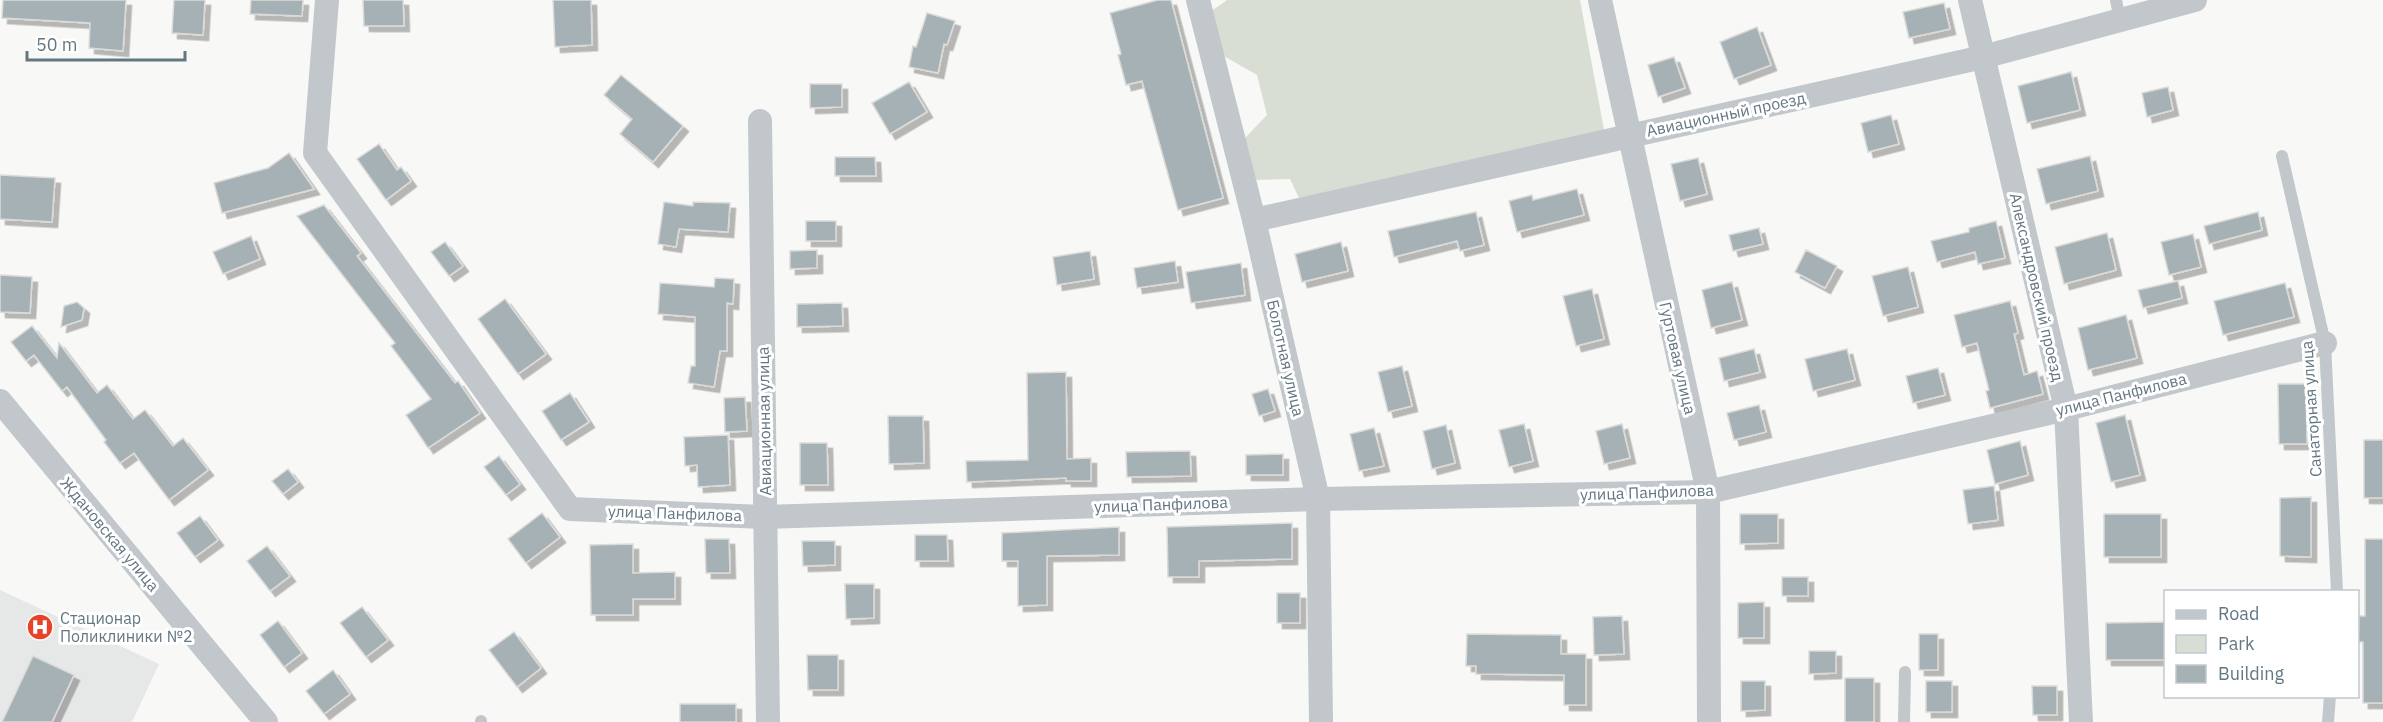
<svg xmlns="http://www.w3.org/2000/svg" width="2383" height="722" font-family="'IBM Plex Sans',sans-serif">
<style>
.built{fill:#e6e8e7}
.green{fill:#d9ded5}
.building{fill:#a6b1b5;stroke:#dadad8;stroke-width:1.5;filter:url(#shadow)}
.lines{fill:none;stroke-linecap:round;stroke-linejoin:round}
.service{stroke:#c1c7ca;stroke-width:12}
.minor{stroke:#c1c7ca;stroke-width:24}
.labels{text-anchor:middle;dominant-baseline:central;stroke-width:6;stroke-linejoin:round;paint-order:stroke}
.street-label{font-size:16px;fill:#637781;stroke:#fff}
.poi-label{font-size:16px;fill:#637781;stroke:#fff;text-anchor:start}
</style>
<defs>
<filter id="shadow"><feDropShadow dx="5.5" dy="5.5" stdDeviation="0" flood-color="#0004"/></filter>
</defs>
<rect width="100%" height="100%" fill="#f8f8f6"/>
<polygon class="built" points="0,590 159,664 132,722 0,722"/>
<polygon class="green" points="1227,0 1580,0 1605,135 1299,198 1290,179 1255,180 1244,139 1267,115 1257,75 1222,55 1210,12"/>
<g class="building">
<polygon points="3,0 126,0 123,51 89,48 90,23 2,18"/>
<polygon points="174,0 205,0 203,35 172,33"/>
<polygon points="251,0 303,0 302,16 250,14"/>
<polygon points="363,0 403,0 404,26 364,26"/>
<polygon points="553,0 591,0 592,45 555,47"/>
<polygon points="1158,0 1171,0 1223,198 1178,210 1142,81 1126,85 1118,55 1121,54 1110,13"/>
<polygon points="1944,3 1950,29 1909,38 1903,12"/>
<polygon points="927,13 955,21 947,45 944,44 938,73 909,67 913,46 916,47"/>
<polygon points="1757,27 1771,65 1734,79 1720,42"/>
<polygon points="1674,57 1685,88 1658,97 1648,65"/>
<polygon points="2071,72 2080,110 2027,123 2018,86"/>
<polygon points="621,75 683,126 653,162 620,134 632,119 604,95"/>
<polygon points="909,82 927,112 890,134 872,103"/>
<polygon points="810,84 842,84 842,107 810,108"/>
<polygon points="2168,87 2173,110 2147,117 2142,93"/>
<polygon points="1891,115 1899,144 1868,152 1861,123"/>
<polygon points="379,144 397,170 401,167 411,181 386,200 357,159"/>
<polygon points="289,153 314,189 222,213 214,183 268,168"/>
<polygon points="2090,156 2098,191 2046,204 2037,169"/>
<polygon points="835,157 875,157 876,176 835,176"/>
<polygon points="1698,158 1707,194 1680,201 1671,164"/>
<polygon points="0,175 55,178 52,222 0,219"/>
<polygon points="1577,189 1584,215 1517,232 1509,201 1532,195 1533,200"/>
<polygon points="664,202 693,206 693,202 730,203 728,232 679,229 676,247 658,244"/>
<polygon points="324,205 361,253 357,256 455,383 458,381 480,413 428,448 406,415 431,399 391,346 395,343 297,216"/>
<polygon points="1476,212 1484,245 1460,251 1457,241 1394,257 1388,231"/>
<polygon points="2258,212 2262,230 2209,244 2204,226"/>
<rect x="806" y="221" width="30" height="20"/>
<polygon points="1996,221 2005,258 1978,264 1975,252 1937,262 1931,241 1969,232 1969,228"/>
<polygon points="1759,228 1763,244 1733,251 1729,235"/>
<polygon points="2107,233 2116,270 2064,284 2055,247"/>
<polygon points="2193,234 2201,267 2169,275 2161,242"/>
<polygon points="251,236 260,259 223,274 213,252"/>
<polygon points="445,242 463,266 449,276 431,252"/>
<polygon points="1341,242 1348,271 1302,282 1295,254"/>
<polygon points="817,250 817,268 790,269 790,251"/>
<polygon points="1806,250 1837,266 1825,288 1795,272"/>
<polygon points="1090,251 1094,279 1057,285 1053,257"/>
<polygon points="1175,261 1178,282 1137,288 1134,268"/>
<polygon points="1241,263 1245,295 1191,303 1186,272"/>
<polygon points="1908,267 1918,307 1883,316 1872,276"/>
<polygon points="0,275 32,277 30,313 0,312"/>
<polygon points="715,278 734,279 733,304 727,303 727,351 720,351 714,387 688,383 691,366 695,366 695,317 658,314 660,283 714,287"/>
<polygon points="2178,281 2182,298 2143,308 2138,290"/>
<polygon points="1732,282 1742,320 1711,328 1702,290"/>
<polygon points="2285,283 2294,317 2223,335 2214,301"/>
<polygon points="1592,289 1604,339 1576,346 1563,296"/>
<polygon points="505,299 546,354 518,374 478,319"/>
<polygon points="2010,301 2018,333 2014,334 2024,375 2037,371 2043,394 1990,408 1986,391 1989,390 1977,343 1962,347 1954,315"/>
<polygon points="77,302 84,308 82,320 61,327 64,306"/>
<polygon points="842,303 843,326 797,327 797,304"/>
<polygon points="2126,315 2137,358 2088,370 2078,328"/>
<polygon points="32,326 57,358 59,343 97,393 107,385 133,419 145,410 173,446 183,438 208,470 169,500 134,453 120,463 104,442 106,440 67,387 62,391 34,355 26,361 11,342"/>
<polygon points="1754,349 1760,372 1724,381 1719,358"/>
<polygon points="1847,349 1855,380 1813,391 1805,359"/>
<polygon points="1402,366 1412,406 1388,412 1378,372"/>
<polygon points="1938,368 1945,395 1913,403 1906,376"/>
<polygon points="1066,372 1067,459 1091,458 1091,481 1066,481 1066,478 967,482 966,461 1028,460 1027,373"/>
<polygon points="2278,384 2306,384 2307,444 2279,444"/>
<polygon points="1268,389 1275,411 1259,416 1252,394"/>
<polygon points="570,393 589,422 561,440 542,411"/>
<polygon points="745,397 747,431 725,432 724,398"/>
<polygon points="1759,405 1766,432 1734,440 1727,413"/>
<polygon points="2125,415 2140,475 2111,482 2096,423"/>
<polygon points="888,416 923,416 924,463 889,464"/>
<polygon points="1524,424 1533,461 1509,467 1499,430"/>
<polygon points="1622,424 1630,458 1604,464 1596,431"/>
<polygon points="1446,425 1455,463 1432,469 1423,431"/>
<polygon points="1374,428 1384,466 1359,471 1350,434"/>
<polygon points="728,435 730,485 698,487 697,465 685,466 684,437"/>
<rect x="2364" y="440" width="19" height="58"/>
<polygon points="2020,441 2028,475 1995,484 1987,450"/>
<polygon points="800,443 827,443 828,485 800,485"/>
<polygon points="1190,451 1191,476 1127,477 1126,452"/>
<polygon points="1283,454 1283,475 1246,475 1246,455"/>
<polygon points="499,456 520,484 506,495 484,467"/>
<polygon points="288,469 298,482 283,494 272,481"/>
<polygon points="1994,486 1998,520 1968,524 1963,490"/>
<polygon points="2311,497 2311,557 2280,556 2280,498"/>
<polygon points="542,513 560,537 526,563 508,539"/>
<polygon points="1740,514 1778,514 1778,543 1740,544"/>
<rect x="2104" y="514" width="57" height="43"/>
<polygon points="200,516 218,540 195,557 177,533"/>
<polygon points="1292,523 1292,559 1199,561 1199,577 1168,577 1167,527"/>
<polygon points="1119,527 1119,555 1047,556 1047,605 1018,606 1018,561 1002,561 1002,533"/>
<polygon points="915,535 947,535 948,561 915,561"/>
<polygon points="705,539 729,539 730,573 706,573"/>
<polygon points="2365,539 2383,539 2383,703 2363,703 2363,642 2358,642 2359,616 2365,616"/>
<polygon points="802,541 835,541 835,565 803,566"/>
<polygon points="633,544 633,573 675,572 675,599 633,599 633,615 591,615 590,545"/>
<polygon points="267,546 290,576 270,591 247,561"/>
<rect x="1782" y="577" width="26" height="19"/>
<polygon points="845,584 874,584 874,618 846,619"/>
<rect x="1277" y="593" width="23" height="30"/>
<polygon points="1764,602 1764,638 1738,638 1738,603"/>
<polygon points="362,607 388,640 366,657 340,623"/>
<polygon points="1622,616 1624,654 1594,655 1593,617"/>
<polygon points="278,621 302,653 284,667 260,635"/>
<polygon points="2166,622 2166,660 2106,660 2106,623"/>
<polygon points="514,632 541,668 517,687 489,650"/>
<polygon points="1467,634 1561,635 1561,654 1586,654 1586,705 1564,705 1564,675 1476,674 1476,666 1466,666"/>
<rect x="1919" y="634" width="19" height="36"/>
<polygon points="1809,651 1836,651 1836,673 1809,674"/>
<polygon points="807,655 838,655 838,690 808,690"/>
<polygon points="33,656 74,675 52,722 2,722"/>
<polygon points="333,670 350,694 324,714 306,691"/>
<rect x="1845" y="678" width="29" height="44"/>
<polygon points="1741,681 1765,681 1765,710 1741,711"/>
<rect x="1926" y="681" width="26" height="31"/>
<polygon points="2032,686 2057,686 2057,715 2033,715"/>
<rect x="680" y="704" width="56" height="18"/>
</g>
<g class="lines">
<g class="service">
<polyline points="2116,0 2120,20"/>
<polyline points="2282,156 2325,343 2337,592"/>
<polyline points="481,722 481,721"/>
<polyline points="1904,722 1905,672"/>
<polyline points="2328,722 2330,696"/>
</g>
<g class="minor">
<polyline points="327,0 315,153 570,509 765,517 1318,499 1708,492 2066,409 2325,343"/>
<polyline points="1198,0 1254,220 1318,499 1321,722"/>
<polyline points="1600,0 1708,492 1709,722"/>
<polyline points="1970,0 2066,409 2081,722"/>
<polyline points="760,121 768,722"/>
<polyline points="1254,220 1983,57 2195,0"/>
<polyline points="0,401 266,722"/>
</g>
</g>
<defs>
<symbol id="hospital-disc" viewBox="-11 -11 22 22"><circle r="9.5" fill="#e64328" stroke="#fff"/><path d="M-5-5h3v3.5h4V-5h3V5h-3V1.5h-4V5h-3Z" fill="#fff"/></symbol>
</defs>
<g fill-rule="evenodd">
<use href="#hospital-disc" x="25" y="612" width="30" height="30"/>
</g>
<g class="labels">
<g class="street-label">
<text transform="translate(1726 114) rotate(-12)">Авиационный проезд</text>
<text transform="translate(2037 287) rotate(77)">Александровский проезд</text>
<text transform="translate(1286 358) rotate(77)">Болотная улица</text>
<text transform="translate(1678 358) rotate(77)">Гуртовая улица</text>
<text transform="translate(2121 394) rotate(-14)">улица Панфилова</text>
<text transform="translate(2311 409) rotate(-94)">Санаторная улица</text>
<text transform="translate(764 421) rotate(-91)">Авиационная улица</text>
<text transform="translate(1647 492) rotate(-2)">улица Панфилова</text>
<text transform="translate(1161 504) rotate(-2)">улица Панфилова</text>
<text transform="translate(675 513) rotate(2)">улица Панфилова</text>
<text transform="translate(110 534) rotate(50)">Ждановская улица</text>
</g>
<g class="poi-label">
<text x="60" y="618">Стационар<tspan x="60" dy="18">Поликлиники №2</tspan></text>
</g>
</g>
<rect x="2164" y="590" width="195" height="108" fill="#ffffff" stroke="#c1c9cd" stroke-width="1.5"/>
<rect x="2176" y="610" width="30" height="9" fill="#c1c7ca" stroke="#c1c9cd" stroke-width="1.5"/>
<text x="2218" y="620" font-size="18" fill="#637781">Road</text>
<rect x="2176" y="635" width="30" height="18" fill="#d9ded5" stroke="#c1c9cd" stroke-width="1.5"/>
<text x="2218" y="650" font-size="18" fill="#637781">Park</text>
<rect x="2176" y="665" width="30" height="18" fill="#a6b1b5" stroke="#c1c9cd" stroke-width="1.5"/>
<text x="2218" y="680" font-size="18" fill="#637781">Building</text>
<path d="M27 51v9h158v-9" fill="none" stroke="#637781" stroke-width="3"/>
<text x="36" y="51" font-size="18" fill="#637781" stroke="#ffffff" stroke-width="4.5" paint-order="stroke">50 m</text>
</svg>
